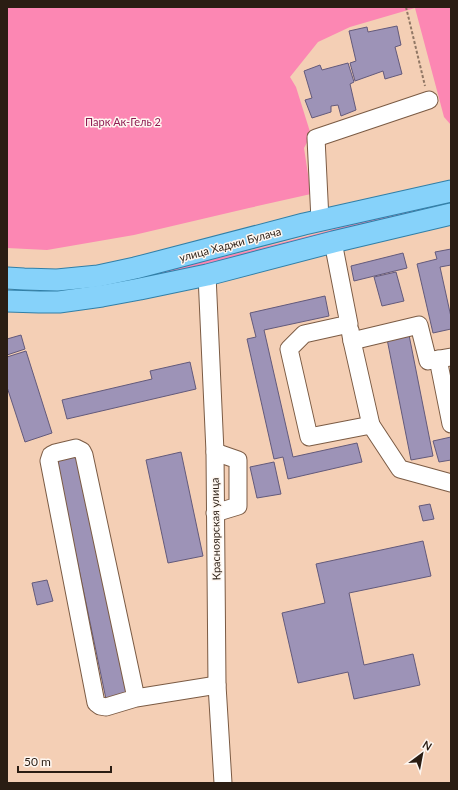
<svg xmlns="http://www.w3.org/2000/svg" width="458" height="790" font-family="Lato,sans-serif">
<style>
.green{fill:#fc87b3}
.building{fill:#9d93b7;stroke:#635a7b}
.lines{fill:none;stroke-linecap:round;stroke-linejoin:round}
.minor-casing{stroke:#7b5b44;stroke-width:19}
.major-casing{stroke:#317fa7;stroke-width:23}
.path{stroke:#907765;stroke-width:2;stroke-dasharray:3 2;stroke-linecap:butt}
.minor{stroke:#fff;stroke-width:17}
.major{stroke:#86d2fa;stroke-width:21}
.labels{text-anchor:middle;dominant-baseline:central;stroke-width:3;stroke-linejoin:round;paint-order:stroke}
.park-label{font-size:11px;fill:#8e1b52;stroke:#fef7f1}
.street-label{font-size:11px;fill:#2a1d13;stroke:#fef7f1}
</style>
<rect width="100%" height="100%" fill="#f4cfb5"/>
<g class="green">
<polygon points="7,7 451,7 451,125 444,117 415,8 350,27 318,42 290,77 296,87 311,135 304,148 311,194 249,208 134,235 47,250 7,248"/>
<path d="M 451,199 L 451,205 L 282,248 L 147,279 L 145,274 C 248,253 349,225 451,199 Z"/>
</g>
<g class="building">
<polygon points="397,26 401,45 395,47 402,74 385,79 383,71 355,81 350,63 356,61 349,31 367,27 368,32"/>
<polygon points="348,63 354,82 350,84 356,110 341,116 338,105 331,106 331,112 312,118 305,100 312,98 304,71 320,65 322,70"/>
<polygon points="451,249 451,265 440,267 451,317 451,329 433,333 417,264 437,259 435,252"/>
<polygon points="403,253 407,268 354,281 351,266"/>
<polygon points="396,272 404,301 382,306 374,277"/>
<polygon points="325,296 329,316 264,330 293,457 357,443 362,462 288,479 283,457 274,459 247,339 256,337 250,313"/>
<polygon points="21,335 25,349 7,355 7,339"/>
<polygon points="409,335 433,456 411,460 387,339"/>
<polygon points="26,351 52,433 25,442 7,387 7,357"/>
<polygon points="190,362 196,389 67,419 62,400 152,379 150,371"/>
<polygon points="451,437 451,460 439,462 433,441"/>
<polygon points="181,452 203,556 168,563 146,460"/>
<polygon points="79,454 129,695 106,699 56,459"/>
<polygon points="274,462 281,494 257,498 250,467"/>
<polygon points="430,504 434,519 423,521 419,506"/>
<polygon points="423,541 431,576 349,593 364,665 413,654 420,685 354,699 348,672 298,683 282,613 325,603 316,564"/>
<polygon points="47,580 53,601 37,605 32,583"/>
</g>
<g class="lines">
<defs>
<g id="minor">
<polyline points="320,220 316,138 429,100"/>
<polyline points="333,242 349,324 304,334 289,349 309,437 371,425 400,469 451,483"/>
<polyline points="207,275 215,452 217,685 223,783"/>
<polyline points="350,330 352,341 371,425"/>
<polyline points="352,341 419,325 428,361 451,357"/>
<polyline points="438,359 451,424"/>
<polyline points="215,452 238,460 238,506 215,513"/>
<polyline points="136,698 84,455 82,451 76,448 55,453 51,455 49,461 96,703 100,706 106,707 136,698 217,685"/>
</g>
<g id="major">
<polyline points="7,278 24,279 57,280 98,276 135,268 304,224 451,191"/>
<polyline points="7,301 39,302 59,302 102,296 140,289 207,275 333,242 451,214"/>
</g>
</defs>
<use href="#minor" class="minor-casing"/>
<use href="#major" class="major-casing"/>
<polyline class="path" points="406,7 425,86"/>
<use href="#minor" class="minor"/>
<use href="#major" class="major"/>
</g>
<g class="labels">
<g class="park-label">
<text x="123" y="121">Парк Ак-Гель 2</text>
</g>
<g class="street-label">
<text transform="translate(230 244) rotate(-15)">улица Хаджи Булача</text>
<text transform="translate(215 529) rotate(-91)">Красноярская улица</text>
</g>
</g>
<rect width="458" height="790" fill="none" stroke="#2a1d13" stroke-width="16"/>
<g transform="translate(422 754) rotate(32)" stroke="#fef7f1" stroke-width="3" paint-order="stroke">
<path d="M0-3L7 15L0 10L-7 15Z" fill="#2a1d13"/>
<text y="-6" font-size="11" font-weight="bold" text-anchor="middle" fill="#2a1d13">N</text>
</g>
<path d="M18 766v6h93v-6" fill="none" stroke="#2a1d13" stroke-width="2"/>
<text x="24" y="766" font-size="12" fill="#2a1d13" stroke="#fef7f1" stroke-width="3" paint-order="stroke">50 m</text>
</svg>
